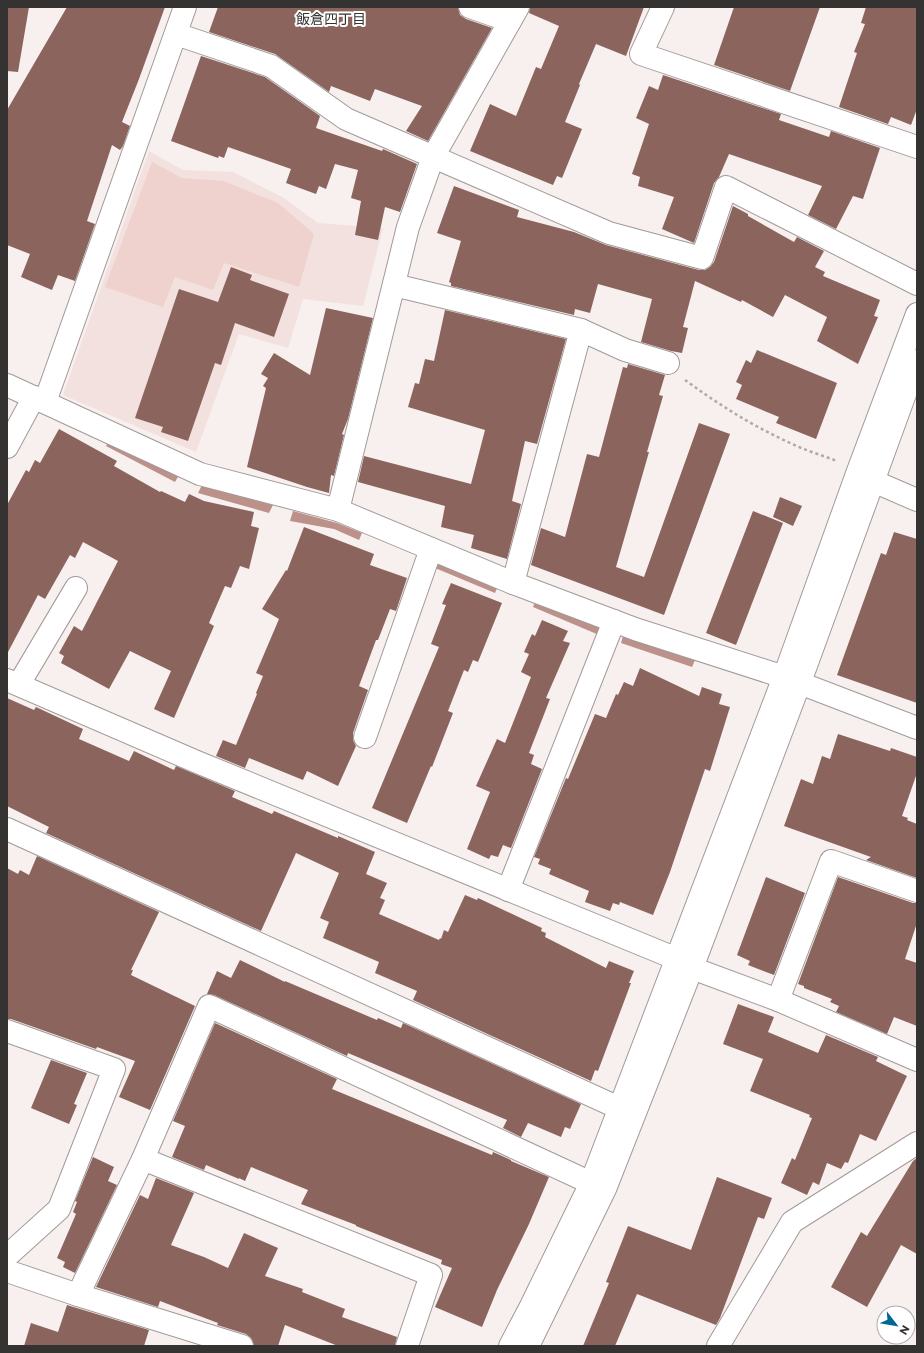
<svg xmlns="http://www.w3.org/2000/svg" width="924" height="1353" font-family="Montserrat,'Noto Sans JP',sans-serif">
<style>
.built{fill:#f2e1de}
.green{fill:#efd2cd}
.water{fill:#bc918a}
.building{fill:#8c645e}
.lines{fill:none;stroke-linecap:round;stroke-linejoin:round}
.minor-casing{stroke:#a19a99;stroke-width:24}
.path{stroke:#afaaa8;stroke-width:2.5;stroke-dasharray:3 3;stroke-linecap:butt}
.minor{stroke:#fff;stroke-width:22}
.labels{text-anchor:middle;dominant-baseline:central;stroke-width:4;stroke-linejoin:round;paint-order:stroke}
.neighbourhood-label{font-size:14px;fill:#353232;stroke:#fff}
</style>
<rect width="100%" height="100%" fill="#f7f0ee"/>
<polygon class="built" points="149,151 183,170 233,172 284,198 318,223 383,228 363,306 303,299 288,348 239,334 196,452 63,395"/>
<polygon class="green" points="152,162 182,178 223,181 278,203 314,234 299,287 224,263 213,290 175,277 163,307 105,287"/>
<g class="water">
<polygon points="110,439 179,475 175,482 106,446"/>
<polygon points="202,485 273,505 269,513 198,493"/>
<polygon points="293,511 337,523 362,533 359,540 334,529 290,521"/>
<polygon points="439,559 499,584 495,593 435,568"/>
<polygon points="536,599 603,627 599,635 533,607"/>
<polygon points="623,636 695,660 692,667 621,643"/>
</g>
<g class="building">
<polygon points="7,7 29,7 18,72 7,71"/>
<polygon points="67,7 165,7 139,79 122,122 130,126 123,146 120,150 112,145 87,221 95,224 75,281 58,275 52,290 21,277 30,254 7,245 7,110"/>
<polygon points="218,7 458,7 460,15 466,19 492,28 428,141 406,131 422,106 375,89 370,101 331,86 329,92 275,54 209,32"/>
<polygon points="530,7 644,7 626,56 596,44 579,84 580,85 565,122 582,129 562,178 557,176 553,185 470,151 490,104 516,116 536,67 541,69 559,26 529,13"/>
<polygon points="734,7 820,7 790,91 714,65"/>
<polygon points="866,7 917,7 917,109 911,125 891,117 888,124 839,107 857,53 854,52 865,24 861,23"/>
<polygon points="201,56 265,77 320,116 316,128 382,151 383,149 417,164 400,212 385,207 378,240 355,235 361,201 351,198 358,170 335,164 326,189 319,186 316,194 286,183 291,169 228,147 224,158 219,156 218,158 171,141"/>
<polygon points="663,75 781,114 779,120 829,137 831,131 880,148 863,199 853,196 836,229 808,215 822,186 729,154 719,177 714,183 694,243 662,229 674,197 638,186 640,177 632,174 649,124 636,118 649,86 658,90"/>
<polygon points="454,186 519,210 517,217 574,232 606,245 699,270 705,270 710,267 714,262 733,206 748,214 748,216 794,242 797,237 824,251 815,267 825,272 823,276 880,300 874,316 878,317 858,364 817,341 827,317 785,295 773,317 742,300 741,302 695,281 683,327 688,328 682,353 671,351 641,342 652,299 598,284 590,313 575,309 574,315 451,286 451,283 449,282 461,241 437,233"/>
<polygon points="231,267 252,275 250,280 289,294 274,337 235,323 221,365 215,363 188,441 161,432 163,427 135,418 179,289 218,302"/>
<polygon points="326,308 373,318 348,419 342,434 344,435 334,476 331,475 329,493 307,487 247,467 266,388 263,386 268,378 261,374 274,353 310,375"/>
<polygon points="445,310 566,339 537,444 525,441 512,501 521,504 507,559 471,548 474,535 441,527 445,506 358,482 364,456 471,484 485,430 408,407 415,383 419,384 425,359 434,361"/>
<polygon points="757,350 837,383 816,439 776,423 779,417 736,399 742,385 736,382 746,360 751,363"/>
<polygon points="628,364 665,375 659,395 663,396 647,452 649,452 616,567 644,577 699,423 730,434 664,615 531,565 541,528 565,537 587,454 599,457 623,367 627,368"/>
<polygon points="59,429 117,461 114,466 160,492 161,491 185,502 189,494 204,501 254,512 251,526 259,528 249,569 240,566 231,588 225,586 209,623 214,626 174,718 154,709 171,671 130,651 109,689 61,663 64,656 59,653 74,626 82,631 118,561 83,542 75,558 70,555 45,599 38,595 7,654 7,505 26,470 29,472 35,460 40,463"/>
<polygon points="780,497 802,506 793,526 773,517"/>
<polygon points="753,511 783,523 736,645 706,633"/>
<polygon points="304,527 374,554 370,565 407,578 396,611 390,609 378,640 376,640 359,686 368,690 353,733 353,740 356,746 338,786 307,771 303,780 249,758 245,768 216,756 223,740 236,745 257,694 256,693 263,676 256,673 279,619 262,609 286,570 287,571"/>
<polygon points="894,532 917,539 917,703 837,675 881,553 886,555"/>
<polygon points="451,583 502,603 478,662 473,660 468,672 464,670 448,711 453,713 432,767 431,766 407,823 372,808 439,647 431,644 446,605 442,604"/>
<polygon points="542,620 568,631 563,641 570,643 546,698 550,699 529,753 534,755 531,764 542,769 511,848 503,845 498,857 491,855 489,859 467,849 490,792 476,786 497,739 505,743 531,677 521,672 529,654 524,652 532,634 535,636"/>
<polygon points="640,668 699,696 702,687 722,694 719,704 730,707 710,771 705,769 670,872 653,915 620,902 619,905 613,903 610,911 585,902 589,891 549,874 551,869 538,864 540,859 534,857 566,778 568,779 595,714 606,718 616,694 618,695 624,682 633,686"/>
<polygon points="7,698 34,710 36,707 83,729 79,739 129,761 134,751 174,770 176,766 235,791 232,797 272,814 274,811 338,838 338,836 375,852 366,874 387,883 380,898 385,900 379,914 439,940 440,938 441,939 444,930 448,932 465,895 477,900 478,898 542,928 541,931 546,933 545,937 606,968 609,961 634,971 629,983 631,983 598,1071 595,1070 591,1081 413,1000 417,991 375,973 379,962 323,938 329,922 320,918 339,873 296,853 261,931 46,833 49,827 7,806"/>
<polygon points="838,734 890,751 891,748 917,757 917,773 902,816 908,818 907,820 917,824 917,878 866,860 871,857 784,826 801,779 813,784 822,756 830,759"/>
<polygon points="37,856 159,912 131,970 133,970 131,975 195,1006 150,1110 119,1097 135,1061 97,1047 96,1049 11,1019 7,1019 7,868 18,874 20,870 29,875"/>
<polygon points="766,877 805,893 774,975 748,965 750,961 737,955"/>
<polygon points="838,877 913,903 917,903 917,923 905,959 917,963 917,1026 894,1017 887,1034 836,1012 839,1006 830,1002 832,999 804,988 804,986 798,984"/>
<polygon points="240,960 285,982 285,981 377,1020 378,1018 401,1028 403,1023 581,1104 570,1129 565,1127 561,1137 528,1123 521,1137 503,1128 507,1120 348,1053 347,1056 214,995 207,994 217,971 231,978"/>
<polygon points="738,1004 774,1017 768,1032 818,1053 826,1035 878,1057 876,1061 907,1076 876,1141 860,1134 848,1163 845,1162 841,1169 827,1163 819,1185 813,1182 807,1195 781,1183 792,1158 795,1160 812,1118 809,1117 810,1115 750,1091 763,1059 723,1044"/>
<polygon points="215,1023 337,1079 332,1089 492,1155 493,1152 511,1160 511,1161 549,1177 529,1224 497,1290 482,1327 435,1307 452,1268 441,1264 442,1260 356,1226 356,1225 301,1204 308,1190 251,1167 245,1181 239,1178 239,1179 206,1165 204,1170 172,1157 185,1126 173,1121"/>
<polygon points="51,1060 87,1073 74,1104 77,1105 69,1124 31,1108"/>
<polygon points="93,1157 114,1167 108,1181 117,1185 75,1273 63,1267 65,1262 57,1258 76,1214 73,1212 77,1202 75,1201"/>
<polygon points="917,1158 917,1254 901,1245 867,1307 831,1287 861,1232 867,1236 913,1161"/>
<polygon points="717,1177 772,1198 764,1219 758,1217 720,1318 716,1325 637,1294 615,1346 583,1346 609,1283 606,1282 628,1226 691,1250"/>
<polygon points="156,1178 194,1193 171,1245 204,1257 228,1268 244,1233 278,1248 265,1276 303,1289 302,1292 345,1309 342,1317 397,1337 395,1346 338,1346 285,1325 278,1346 254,1346 251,1338 246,1334 217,1325 218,1323 160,1301 158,1307 96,1287 140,1195 148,1199"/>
<polygon points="67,1305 149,1330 144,1346 24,1346 31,1323 58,1332"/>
</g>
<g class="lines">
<defs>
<g id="minor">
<polyline points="470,7 510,21"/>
<polyline points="663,7 641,54 917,147"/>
<polyline points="176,34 271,66 346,119 609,233 702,258 726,187 917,284"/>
<polyline points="394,285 581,330 625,350 668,363"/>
<polyline points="7,385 200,474 338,510 513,583 635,629 784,677 917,728"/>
<polyline points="45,402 185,7"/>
<polyline points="7,447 34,397"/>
<polyline points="873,481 917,500"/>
<polyline points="338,510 408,227 433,157 518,7"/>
<polyline points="513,583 581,330"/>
<polyline points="7,680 197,762 677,959 692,968 778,1000 917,1060"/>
<polyline points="19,684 76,588"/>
<polyline points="365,737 431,549"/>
<polyline points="7,829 619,1108"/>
<polyline points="508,890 614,621"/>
<polyline points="778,1000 831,861 917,891"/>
<polyline points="7,1031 114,1069 59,1209 7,1256"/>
<polyline points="143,1159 431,1275 407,1346"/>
<polyline points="7,1271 78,1295 242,1346"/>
<polyline points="78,1295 143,1159 209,1006 591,1183"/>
<polyline points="510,1346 531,1306 591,1183 784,677 858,471 917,314"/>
<polyline points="528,1346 605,1189 692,968 800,682 917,361"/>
<polyline points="718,1346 792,1222 917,1143"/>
</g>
</defs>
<use href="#minor" class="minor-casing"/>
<path class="path" d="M 685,380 C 718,404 751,425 788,442 C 804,450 821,455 837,461"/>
<use href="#minor" class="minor"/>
</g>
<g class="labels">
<g class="neighbourhood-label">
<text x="331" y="19">飯倉四丁目</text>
</g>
</g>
<rect width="924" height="1353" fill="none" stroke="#353232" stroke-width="16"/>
<g transform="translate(896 1325) rotate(121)"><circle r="19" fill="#ffffff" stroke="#aeadad"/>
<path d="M0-3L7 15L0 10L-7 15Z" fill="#006694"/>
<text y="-6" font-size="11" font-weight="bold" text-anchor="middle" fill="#353232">N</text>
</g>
</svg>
